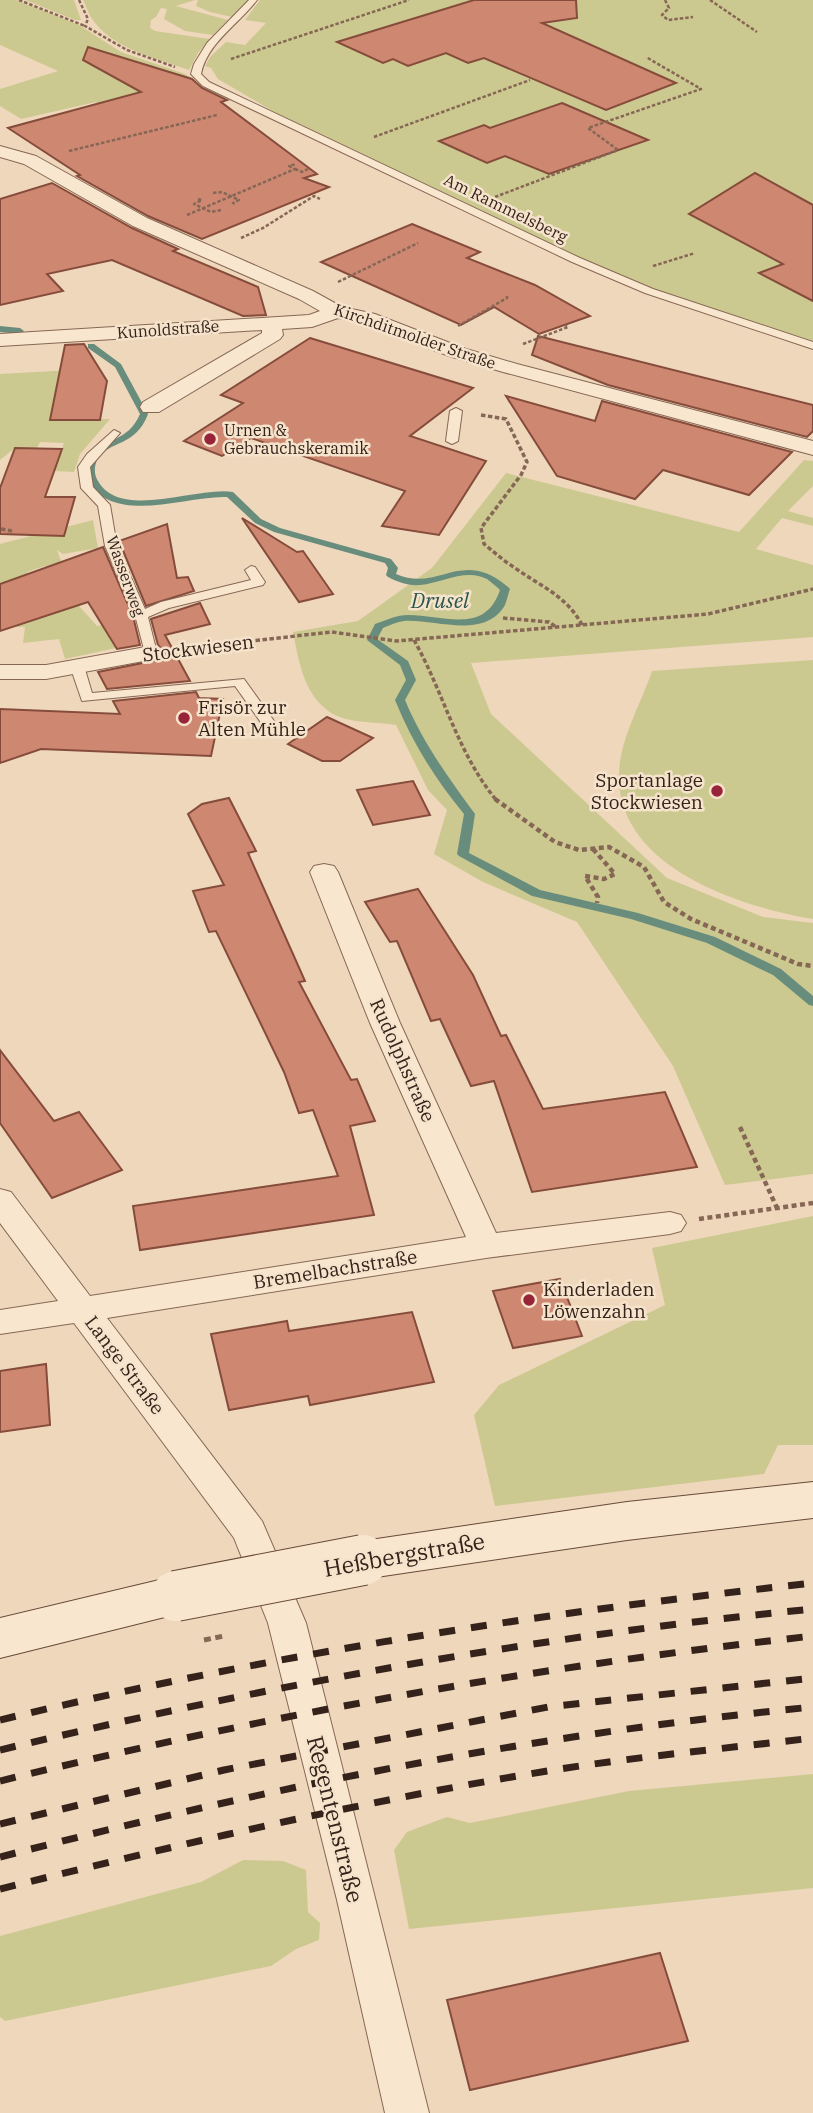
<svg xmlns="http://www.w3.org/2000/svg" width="813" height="2113" font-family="'IBM Plex Serif',serif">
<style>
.green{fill:#ccc990}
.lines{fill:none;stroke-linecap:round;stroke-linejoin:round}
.stream{fill:#688d7d;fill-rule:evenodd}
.building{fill:#ce8871;stroke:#864c3b;stroke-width:2}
.lane-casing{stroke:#866755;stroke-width:2}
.street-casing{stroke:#866755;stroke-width:2}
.secondary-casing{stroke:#684939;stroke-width:2}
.path-far3{stroke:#866755;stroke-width:2.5;stroke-dasharray:3.5 2;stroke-linecap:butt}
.path-far2{stroke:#866755;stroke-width:3.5;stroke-dasharray:4.5 2.5;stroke-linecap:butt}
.path-far1{stroke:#866755;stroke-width:4.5;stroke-dasharray:5 3.5;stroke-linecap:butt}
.path{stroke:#866755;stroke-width:5;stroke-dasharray:7 4.5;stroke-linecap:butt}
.lane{fill:#f9e6cf;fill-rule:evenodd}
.street{fill:#f9e6cf;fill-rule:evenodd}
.secondary{fill:#f9e6cf;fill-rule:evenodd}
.rail{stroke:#35231b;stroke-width:7;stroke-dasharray:16 16;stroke-linecap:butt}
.secondary-bridge-casing{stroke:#684939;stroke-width:52;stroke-linecap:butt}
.secondary-bridge{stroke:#f9e6cf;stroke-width:50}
.poi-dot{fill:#972438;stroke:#f6e3cc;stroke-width:2.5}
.labels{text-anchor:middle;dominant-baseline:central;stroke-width:5;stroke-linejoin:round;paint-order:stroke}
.far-street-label{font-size:16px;fill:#35231b;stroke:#f6e3cc}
.far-poi-label{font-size:16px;fill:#35231b;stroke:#f6e3cc;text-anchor:start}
.street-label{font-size:19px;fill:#35231b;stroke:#f6e3cc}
.poi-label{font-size:19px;fill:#35231b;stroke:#f6e3cc;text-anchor:start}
.water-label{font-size:21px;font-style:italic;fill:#29554b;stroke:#f6e3cc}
.near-street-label{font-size:23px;fill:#35231b;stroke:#f6e3cc}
</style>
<rect width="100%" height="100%" fill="#efd7bc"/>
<g class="green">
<polygon points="0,0 16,0 79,25 121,52 185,74 199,84 183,88 122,119 96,102 21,119 0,106 0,89 58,71 0,45"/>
<polygon points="25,0 74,0 81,20 75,20"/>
<path d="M 83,0 L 195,0 L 176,6 L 228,20 L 213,35 L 185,31 L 164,19 L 167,9 L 161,8 L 156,17 L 151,20 L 150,28 L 155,31 L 210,39 L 198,53 L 189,70 C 159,59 117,50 96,24 C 90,18 87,8 83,0 Z"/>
<polygon points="198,0 248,0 240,12 232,17 210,12 196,6"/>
<polygon points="260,0 813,0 813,341 661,292 574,255 283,117 218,79 211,68 205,66 210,57 226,42 245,45 266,23 245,20"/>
<polygon points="71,370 58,378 57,386 62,420 110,419 80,454 74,472 54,471 64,443 40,442 37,448 15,448 0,460 0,374"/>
<path d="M 804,460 L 813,461 L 813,486 L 788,511 L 813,518 L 813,526 L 782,518 L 756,549 L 813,565 L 813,637 L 471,663 L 491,714 L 667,878 L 763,917 L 813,923 L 813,1174 L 725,1185 L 673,1066 L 577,922 L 483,882 L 434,854 L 447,810 L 428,790 L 396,725 C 378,722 353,723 337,716 C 305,701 299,663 293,632 L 358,621 L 432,568 L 506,473 L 739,532 Z"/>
<polygon points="93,520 98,548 63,554 57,550 64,569 50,572 45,566 27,572 42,588 63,588 97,626 132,621 130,645 65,659 59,639 23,643 25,627 6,627 0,610 0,544"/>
<path d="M 813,660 L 813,919 C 742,907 620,869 619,778 C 618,742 641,704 652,671 Z"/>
<polygon points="813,1216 813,1445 778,1445 764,1474 495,1506 474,1415 499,1385 665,1305 652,1248"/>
<polygon points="813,1774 813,1888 409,1929 394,1850 407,1832 447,1817 470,1823 629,1791"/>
<polygon points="243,1860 283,1861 306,1870 308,1912 320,1923 319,1940 296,1949 271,1966 5,2021 0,2017 0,1936 201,1882"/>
</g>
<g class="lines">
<g class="stream">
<polygon points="0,326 20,328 24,331 20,334 0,332"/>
<path d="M 88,344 L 94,344 L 121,364 L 148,414 C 135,448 110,439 97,460 C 94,467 94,475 98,481 C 121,521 197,486 233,492 L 261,519 L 280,528 L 391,559 L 398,568 L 396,574 C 439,593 461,547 508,587 L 510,589 C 508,594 507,600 505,605 C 485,640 435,619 404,621 C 397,622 390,625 383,628 L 377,639 L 408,661 L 416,680 L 405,700 C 423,743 448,777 475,814 L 469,853 L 540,890 L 638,913 L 715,937 L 781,969 L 813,996 L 813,1006 L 809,1005 L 773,975 L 707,943 L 631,919 L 532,896 L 459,856 L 457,854 L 464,814 C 435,779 412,742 395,700 L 406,680 L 400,665 L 367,640 L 375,624 C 386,620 397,615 408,615 C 444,615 485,635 500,590 C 496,586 491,582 487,579 C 466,568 442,583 420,585 C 408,586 398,582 388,577 L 386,575 L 388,568 L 385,563 L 274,532 L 255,523 L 227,497 C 188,495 117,525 90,484 C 85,476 84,467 89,459 C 103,437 128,443 140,414 L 115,367 L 88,348 Z"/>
</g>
</g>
<g class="building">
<polygon points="474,0 576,0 577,18 542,23 676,83 606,110 484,58 468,63 446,53 408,66 393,59 383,63 337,42"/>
<polygon points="88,47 192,79 202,88 227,100 221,102 317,174 304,178 329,187 202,239 148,216 77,176 80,175 8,128 141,92 83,60"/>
<polygon points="562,103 648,140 549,174 505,156 487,163 439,141 484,125 490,128"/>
<polygon points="755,173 813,205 813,301 759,273 783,264 689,214"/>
<polygon points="52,183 132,228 178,249 173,251 258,287 266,315 243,316 112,260 47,274 63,291 0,305 0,199"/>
<polygon points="412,224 480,252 467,258 535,285 590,316 539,334 494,307 461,325 321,262"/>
<polygon points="538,336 813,405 813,431 807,437 608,385 532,355"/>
<polygon points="310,338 473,388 410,436 486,461 439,535 382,526 405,491 251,438 222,456 184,441 243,403 221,395"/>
<polygon points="84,344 107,381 100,420 50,420 65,345"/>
<polygon points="506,396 595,421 602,401 792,452 749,495 663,470 635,499 557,476"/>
<polygon points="15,448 62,449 45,497 75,497 64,536 0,534 0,488"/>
<polygon points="242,518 297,552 303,551 333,594 299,602"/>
<polygon points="167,524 177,578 188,577 194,591 146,606 119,541"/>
<polygon points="103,547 133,616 140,645 117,649 88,602 0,631 0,584"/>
<polygon points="200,603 210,624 165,635 190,681 107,689 98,672 162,659 165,652 158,645 151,619"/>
<polygon points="196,692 199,698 223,699 211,756 41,749 0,763 0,709 120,714 113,701"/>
<polygon points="327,717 373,738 340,761 322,761 288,744"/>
<polygon points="413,781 430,815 373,825 357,790"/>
<polygon points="229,798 256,851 248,853 305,981 299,982 351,1080 357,1079 375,1121 350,1126 374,1215 140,1250 133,1206 338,1176 313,1110 299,1113 284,1072 216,931 209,932 193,891 224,885 188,814 202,804"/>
<polygon points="418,889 473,975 501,1036 506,1035 543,1109 665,1092 697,1167 532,1192 494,1081 471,1086 440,1019 431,1021 397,941 390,942 365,902"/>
<polygon points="0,1050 54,1121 79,1112 122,1170 52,1198 0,1123"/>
<polygon points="560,1279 582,1336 513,1348 493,1291"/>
<polygon points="412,1312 434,1382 310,1405 308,1396 229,1410 211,1334 287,1321 289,1331"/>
<polygon points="46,1364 50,1425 0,1432 0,1371"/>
<polygon points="660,1953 688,2041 470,2090 447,2000"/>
</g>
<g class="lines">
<defs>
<g id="lane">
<path d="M 249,0 L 257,0 C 239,24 207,43 201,74 L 209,82 L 580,258 L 653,289 L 813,342 L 813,349 L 645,293 L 572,262 L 203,86 L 191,74 L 194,64 L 207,43 Z"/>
<polygon points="456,408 462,411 458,441 452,444 446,441 450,411"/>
<polygon points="114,430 120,433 90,467 93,487 110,505 117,546 145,609 161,602 251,580 245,570 251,566 255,567 265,582 263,585 169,608 148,617 157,653 151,657 145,653 135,615 105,546 98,506 81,488 78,467 87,454"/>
<polygon points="77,662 84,666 92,693 244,679 279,728 272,732 267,731 235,686 82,701 70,666"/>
</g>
<g id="street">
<polygon points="0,146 36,156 147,218 313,291 342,307 375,314 463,348 517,364 813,441 813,455 503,372 449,356 363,323 338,318 312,327 282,329 283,335 280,339 159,412 143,412 140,407 143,402 262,333 262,330 0,346 0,334 309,315 320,311 299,299 133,226 24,164 0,157"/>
<polygon points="151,646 160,648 163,653 160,658 46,679 0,679 0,665 46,665"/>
<polygon points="324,864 334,866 338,872 400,1023 496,1233 670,1212 681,1215 686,1223 681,1231 670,1234 486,1258 107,1318 262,1521 306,1623 429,2113 385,2113 337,1900 268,1623 234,1538 74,1323 0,1334 0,1310 58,1301 0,1223 0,1189 11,1192 90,1296 466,1237 370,1023 310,872 314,866"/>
</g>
<g id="secondary">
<polygon points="813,1482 813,1518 627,1540 363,1579 346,1574 340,1560 346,1546 363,1541 627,1502"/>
<polygon points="176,1576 193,1582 200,1596 193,1610 0,1658 0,1618"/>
</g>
</defs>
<use href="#lane" class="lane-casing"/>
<use href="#street" class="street-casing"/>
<use href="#secondary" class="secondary-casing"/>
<g class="path-far3">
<polyline points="19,0 85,26"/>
<polyline points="79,0 88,19 85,26 127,50 175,67"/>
<polyline points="665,0 669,8 662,15 668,20 693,17"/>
<polyline points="710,0 757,32"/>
<polyline points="231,59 409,0"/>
<polyline points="374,137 530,80"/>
<polyline points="69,151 217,115"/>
<polyline points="295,169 302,172 308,169"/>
<polyline points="213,193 222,192 239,200 233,203 236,204"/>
<polyline points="495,197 618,150 588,128 701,89 646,57"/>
<polyline points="198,199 202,200 194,204 211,212 221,210"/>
<polyline points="187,215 295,169 289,166 296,164"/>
<polyline points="241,238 263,228 314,196 320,199"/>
<polyline points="653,266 695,253"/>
<polyline points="338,282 418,243"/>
<polyline points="458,326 507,298 507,294"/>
<polyline points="523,344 568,327 565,325"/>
</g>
<g class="path-far2">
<path d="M 481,415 L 506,419 L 527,462 L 521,475 L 481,528 L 484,544 C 494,552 504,561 515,568 C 540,586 567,596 582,625"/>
<polyline points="1,529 12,531"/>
<polyline points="503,618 549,622 556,627"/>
<path d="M 414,640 C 444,693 457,753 497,801"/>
<polyline points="179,649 332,632 396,641 708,614 813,589"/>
</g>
<g class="path-far1">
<polyline points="495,799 555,842 579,850 609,847 644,867 664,902 691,919 798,964 813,966"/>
<polyline points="593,849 615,874 604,879 585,876 598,897 597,903"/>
<polyline points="740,1127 777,1208"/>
<polyline points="699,1219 813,1203"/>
</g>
<polyline class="path" points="204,1640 224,1636"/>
<use href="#lane" class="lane"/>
<use href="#street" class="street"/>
<use href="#secondary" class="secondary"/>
<g class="rail">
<path d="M 0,1720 C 268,1655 539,1613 813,1583"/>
<path d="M 0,1750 C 269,1685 538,1636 813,1609"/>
<path d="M 0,1781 C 268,1715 538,1666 813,1636"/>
<polyline points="0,1824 224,1770 548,1707 813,1678"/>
<path d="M 0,1857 C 270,1787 535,1734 813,1707"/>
<path d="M 0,1889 C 185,1843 372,1799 560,1769 C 644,1756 729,1748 813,1738"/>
</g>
<defs>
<polyline id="secondary-bridge" points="176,1596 363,1560"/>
</defs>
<use href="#secondary-bridge" class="secondary-bridge-casing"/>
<use href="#secondary-bridge" class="secondary-bridge"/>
</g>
<g class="poi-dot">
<circle cx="210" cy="439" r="7"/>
<circle cx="184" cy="718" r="7"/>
<circle cx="717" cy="791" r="7"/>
<circle cx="529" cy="1300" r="7"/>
</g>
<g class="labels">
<g class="far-street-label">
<text transform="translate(506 208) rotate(26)">Am Rammelsberg</text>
<text transform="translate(168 329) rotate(-4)">Kunoldstraße</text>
<text transform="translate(415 336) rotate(19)">Kirchditmolder Straße</text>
<text transform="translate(126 576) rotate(70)">Wasserweg</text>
</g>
<g class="far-poi-label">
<text x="224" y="430">Urnen &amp;<tspan x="224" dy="18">Gebrauchskeramik</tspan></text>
</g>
<g class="street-label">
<text transform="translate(198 648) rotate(-7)">Stockwiesen</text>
<text transform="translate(403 1060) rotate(66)">Rudolphstraße</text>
<text transform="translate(335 1269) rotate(-9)">Bremelbachstraße</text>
<text transform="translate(125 1365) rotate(53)">Lange Straße</text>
</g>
<g class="poi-label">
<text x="198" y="707">Frisör zur<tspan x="198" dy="22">Alten Mühle</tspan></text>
<text x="703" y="780" text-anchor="end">Sportanlage<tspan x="703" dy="22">Stockwiesen</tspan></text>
<text x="543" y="1289">Kinderladen<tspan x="543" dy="22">Löwenzahn</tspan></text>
</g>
<g class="water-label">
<text x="440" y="600">Drusel</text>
</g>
<g class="near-street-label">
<text transform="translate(404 1554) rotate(-10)">Heßbergstraße</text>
<text transform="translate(336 1819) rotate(76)">Regentenstraße</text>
</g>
</g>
</svg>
